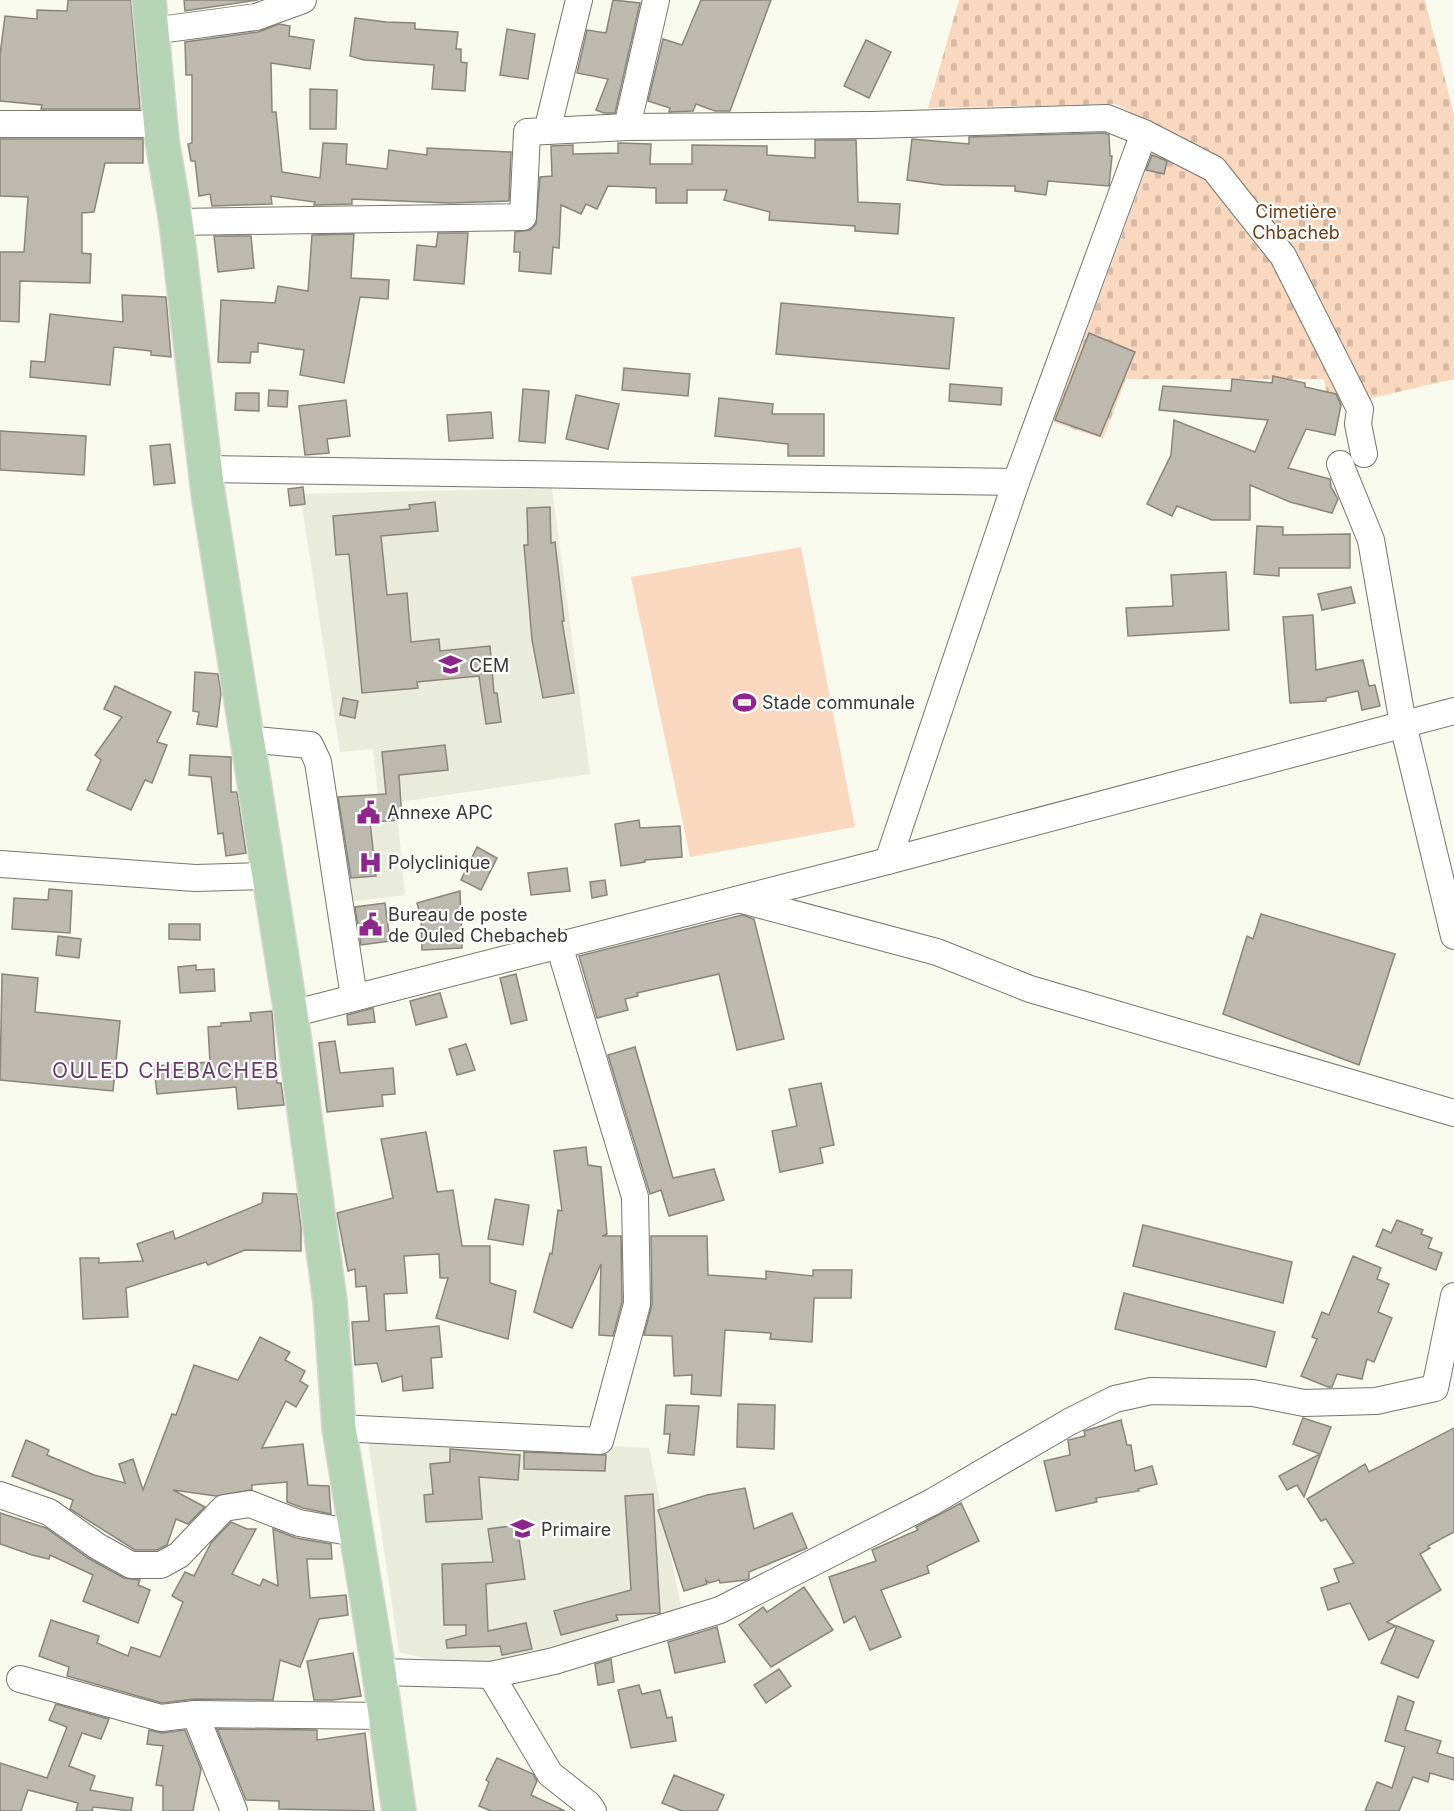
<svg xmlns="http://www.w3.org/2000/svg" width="1454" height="1811" font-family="Inter,sans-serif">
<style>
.built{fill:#e9ecdb}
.cemetery{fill:url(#cemetery-stones)}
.garden{fill:#fad8c0}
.building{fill:#beb9af;stroke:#89857b;stroke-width:1.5}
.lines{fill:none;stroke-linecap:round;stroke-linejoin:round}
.minor-casing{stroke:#75766c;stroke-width:28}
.major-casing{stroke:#d7d7d6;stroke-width:36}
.minor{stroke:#fff;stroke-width:26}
.major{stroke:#b4d4b4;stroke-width:33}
.labels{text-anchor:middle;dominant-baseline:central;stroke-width:4.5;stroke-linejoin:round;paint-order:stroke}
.park-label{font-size:18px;fill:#6d3d15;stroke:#fff}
.poi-label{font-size:18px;fill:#373834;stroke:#fff;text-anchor:start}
.quarter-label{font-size:21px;letter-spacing:1.5px;fill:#6c396b;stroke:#fff}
</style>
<defs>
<pattern id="cemetery-stones" width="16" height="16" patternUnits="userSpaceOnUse" patternTransform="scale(1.5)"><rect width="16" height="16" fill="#fad8c0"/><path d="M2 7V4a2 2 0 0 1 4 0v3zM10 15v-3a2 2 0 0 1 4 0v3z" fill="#d7baa6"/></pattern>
</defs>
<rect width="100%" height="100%" fill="#f8faee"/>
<g class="built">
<polygon points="552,488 590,774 379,805 373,749 340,752 300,494"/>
<polygon points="398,822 405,895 341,903 334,830"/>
<polygon points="367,1434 649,1448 682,1611 491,1675 399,1652"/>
</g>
<polygon class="cemetery" points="959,0 1425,0 1454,115 1454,379 1329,408 1324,379 1126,379 1103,439 1053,422 1161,129 1116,104 928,108"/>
<polygon class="garden" points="801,547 855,827 690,857 631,577"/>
<g class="building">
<polygon points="68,0 131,0 140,109 41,109 42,105 0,101 0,55 5,16 37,19 37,10 67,11"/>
<polygon points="184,0 258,0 185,11"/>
<polygon points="613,0 640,3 615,113 604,113 596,110 608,79 577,73 587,30 606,33"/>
<polygon points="701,0 771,0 730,111 715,111 696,104 693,111 669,112 670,108 648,101 663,39 682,45"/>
<polygon points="355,18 386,22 415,23 415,29 458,32 456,49 461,49 461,62 467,63 465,91 432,89 434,65 364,60 350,56"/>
<polygon points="279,24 290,26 289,36 314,40 310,69 271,63 272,112 276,112 282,172 320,178 323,143 347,144 346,164 387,169 389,150 427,155 427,148 511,152 509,201 449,203 352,199 352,204 314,205 315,202 271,196 272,204 212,206 210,194 199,196 195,161 191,161 188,144 192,143 192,75 186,75 185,42 258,32"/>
<polygon points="507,29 535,34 528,79 500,75"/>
<polygon points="866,40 891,52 869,98 844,86"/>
<polygon points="310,89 337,90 336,129 310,129"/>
<polygon points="1104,133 1109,135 1110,156 1112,156 1109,186 1048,181 1046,195 1015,191 1015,186 944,185 907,180 912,139 969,144 969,137"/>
<polygon points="0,139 143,139 143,163 105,163 94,212 82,213 82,253 91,254 90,283 20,281 19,322 0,321 0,252 24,252 28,197 0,196"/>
<polygon points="815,140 856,140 858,202 900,204 898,234 855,231 855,226 769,220 770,212 724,200 727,190 687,190 687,203 656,203 656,188 608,186 597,209 586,204 581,214 561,205 559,248 553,247 551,274 519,271 520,252 514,252 515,232 530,230 536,224 540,177 552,176 551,146 573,145 573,154 618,153 618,143 651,144 650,164 692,164 692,145 767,146 767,155 815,158"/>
<polygon points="1152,155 1167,161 1164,174 1146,170"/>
<polygon points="438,233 468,233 464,284 414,280 417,245 436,247"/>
<polygon points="354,234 351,278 389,280 388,299 360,297 344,383 300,375 304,350 258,343 258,352 251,352 250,363 218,362 221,300 275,303 278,286 308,291 312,235"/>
<polygon points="214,236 251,236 254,268 218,272"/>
<polygon points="122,295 166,297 171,357 151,355 151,351 114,347 110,385 30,377 31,361 45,362 50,314 123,322"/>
<polygon points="781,303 954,318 949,369 776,354"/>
<polygon points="1089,333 1135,352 1100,436 1055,420"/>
<polygon points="624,368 690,374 688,396 622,390"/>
<polygon points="1273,376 1305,383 1305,387 1336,394 1341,405 1335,435 1306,429 1288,468 1330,479 1331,487 1338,499 1332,513 1290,502 1250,485 1250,520 1212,520 1177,506 1172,516 1147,504 1171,455 1174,420 1255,452 1268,420 1159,410 1163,386 1231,391 1232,379 1272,383"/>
<polygon points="950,384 1002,388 1001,405 949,401"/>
<polygon points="523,389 549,391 545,443 519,441"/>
<polygon points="269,390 288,391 287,407 268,406"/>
<polygon points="236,393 259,393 259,411 235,410"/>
<polygon points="576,395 619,404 608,449 566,439"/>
<polygon points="719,398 773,404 772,414 824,414 824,456 788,456 788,444 715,436"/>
<polygon points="346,400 350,436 327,439 329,453 305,455 299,406"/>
<polygon points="491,412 493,438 449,441 447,415"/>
<polygon points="0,431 86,436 84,475 0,470"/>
<polygon points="170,444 175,483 154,485 150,446"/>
<polygon points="303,487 305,504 290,506 288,489"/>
<polygon points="435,502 438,531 381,536 387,595 407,593 411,642 439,639 440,651 490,646 494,693 497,693 501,722 486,724 479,676 417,682 418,688 362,693 349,554 336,555 333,516 410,509 409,505"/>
<polygon points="550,507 551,543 555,542 564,621 562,621 574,693 543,698 532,640 524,545 528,545 527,508"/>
<polygon points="1257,526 1283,527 1283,535 1350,534 1350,568 1279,568 1279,576 1254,574"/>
<polygon points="1226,572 1229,630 1128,636 1126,608 1173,606 1171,575"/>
<polygon points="1351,587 1355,603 1322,610 1318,594"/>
<polygon points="1313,615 1316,670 1363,660 1369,686 1375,685 1380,706 1362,710 1358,691 1326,698 1326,701 1290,703 1283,617"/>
<polygon points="195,672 218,674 221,693 217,727 197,724 199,712 193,711"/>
<polygon points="115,686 171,712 157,742 167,745 152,783 145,780 131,810 87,790 101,760 95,755 122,717 104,709"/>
<polygon points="343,698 358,701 355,718 340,715"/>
<polygon points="445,745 448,770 399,775 402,820 370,822 376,876 351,878 338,797 386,794 382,752"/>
<polygon points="190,755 231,757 231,792 237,792 246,853 226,856 223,833 218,834 211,777 189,775"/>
<polygon points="639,820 640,828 680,826 682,857 645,860 645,862 621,866 615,824"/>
<polygon points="477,847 497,858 481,890 461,880"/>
<polygon points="567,868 570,891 531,895 528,873"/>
<polygon points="605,880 607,895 592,898 590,882"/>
<polygon points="49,889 72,891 70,933 12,929 14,898 48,900"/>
<polygon points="460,891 462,948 422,950 421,918 417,903"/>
<polygon points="385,903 390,941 361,945 355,907"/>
<polygon points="1261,914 1395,954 1359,1065 1223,1014 1247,936 1253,939"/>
<polygon points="742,915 754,919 784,1039 737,1050 719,974 637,993 638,996 625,999 628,1010 597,1018 579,956"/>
<polygon points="169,924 200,924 200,940 169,939"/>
<polygon points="58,936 81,939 79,958 56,955"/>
<polygon points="196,965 196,970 214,969 215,991 180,993 178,967"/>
<polygon points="2,974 38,978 35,1012 120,1021 113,1091 0,1080"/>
<polygon points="516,974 527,1020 511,1024 500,978"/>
<polygon points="440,993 447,1017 416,1025 410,1001"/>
<polygon points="373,1008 375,1022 348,1025 347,1015"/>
<polygon points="272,1011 277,1083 281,1083 284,1105 238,1109 236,1087 157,1094 154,1066 210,1062 208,1027 221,1026 221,1023 251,1021 250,1013"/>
<polygon points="335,1041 340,1073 393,1068 395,1094 382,1095 383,1106 327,1112 319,1043"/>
<polygon points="466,1044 475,1070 457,1075 449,1049"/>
<polygon points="635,1047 673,1178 714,1169 724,1200 669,1216 661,1190 650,1194 608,1055"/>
<polygon points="821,1083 834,1145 820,1148 823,1163 780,1172 772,1131 797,1126 789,1089"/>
<polygon points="426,1132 437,1192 453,1190 462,1246 490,1246 490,1283 516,1291 508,1339 436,1318 448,1278 440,1278 439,1254 404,1256 407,1293 384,1294 386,1331 439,1326 442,1357 431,1358 433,1388 403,1391 402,1376 382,1382 377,1363 355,1365 352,1322 369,1321 366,1286 356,1287 355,1269 348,1271 337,1213 393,1198 381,1139"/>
<polygon points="586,1147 588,1165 601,1167 607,1234 602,1236 621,1236 622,1302 613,1336 599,1335 601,1264 572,1328 534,1312 550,1253 552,1254 558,1210 562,1211 554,1151"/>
<polygon points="263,1193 297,1194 301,1227 301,1251 245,1250 208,1265 206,1262 126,1288 128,1317 83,1319 80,1258 99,1258 99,1263 143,1261 137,1244 173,1231 175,1239 262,1203"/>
<polygon points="495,1199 529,1205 523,1245 488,1239"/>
<polygon points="1397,1220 1423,1230 1421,1234 1432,1238 1428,1248 1442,1253 1436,1270 1376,1246 1383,1229 1391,1233"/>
<polygon points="1143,1225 1292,1262 1283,1303 1133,1266"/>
<polygon points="651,1236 707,1236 708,1275 766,1279 766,1271 813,1276 813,1270 852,1270 851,1298 814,1298 812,1342 770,1339 771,1333 725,1330 721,1396 691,1394 692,1375 674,1376 672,1336 644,1335 652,1304"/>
<polygon points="1353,1256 1381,1268 1377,1279 1389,1284 1378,1312 1392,1318 1374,1362 1367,1359 1362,1379 1337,1374 1332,1387 1328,1387 1301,1376 1317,1339 1312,1337 1322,1312 1329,1315"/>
<polygon points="1124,1293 1275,1332 1266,1367 1115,1329"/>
<polygon points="260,1337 290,1352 285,1360 305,1371 300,1381 308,1386 296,1407 286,1401 262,1448 303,1444 308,1485 329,1486 331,1514 303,1508 287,1502 287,1482 252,1485 252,1490 216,1496 173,1490 205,1507 188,1524 176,1519 167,1545 157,1550 135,1550 70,1509 73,1500 12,1476 26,1440 49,1450 47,1455 94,1475 125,1483 119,1464 133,1459 143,1490 172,1414 176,1415 194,1365 238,1380"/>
<polygon points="738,1404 775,1405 774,1449 737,1447"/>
<polygon points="666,1405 699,1406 694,1455 668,1453 670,1434 664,1434"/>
<polygon points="1303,1418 1331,1427 1304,1497 1297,1485 1287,1490 1279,1476 1320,1454 1293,1444"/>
<polygon points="1121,1420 1127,1445 1131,1445 1135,1471 1152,1466 1157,1484 1138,1489 1139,1491 1096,1498 1097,1502 1056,1511 1044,1461 1070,1455 1068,1440 1085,1436 1084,1431"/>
<polygon points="1454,1428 1454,1532 1428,1546 1430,1548 1420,1554 1441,1590 1387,1622 1396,1626 1369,1640 1350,1603 1328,1610 1321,1588 1339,1582 1334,1569 1354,1563 1326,1519 1321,1521 1307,1499 1365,1464 1369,1472"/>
<polygon points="450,1449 520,1455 518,1480 479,1477 482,1519 426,1522 424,1495 433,1494 430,1464 450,1462"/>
<polygon points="524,1452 606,1455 605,1471 524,1469"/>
<polygon points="745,1488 754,1529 792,1513 807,1548 749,1572 749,1578 746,1580 720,1583 719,1580 709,1583 706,1580 707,1584 684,1591 658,1510 707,1495"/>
<polygon points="653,1494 660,1613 616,1615 618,1620 561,1635 554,1611 631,1590 625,1496"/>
<polygon points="961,1503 979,1541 927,1566 929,1573 881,1590 901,1637 870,1650 855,1616 844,1623 829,1577 876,1561 872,1550 918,1530 916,1527"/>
<polygon points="0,1513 46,1528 88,1558 124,1578 140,1580 138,1585 150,1590 138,1623 83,1601 93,1575 50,1555 49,1559 32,1555 0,1544"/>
<polygon points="231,1522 247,1529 256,1529 232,1574 260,1586 263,1579 278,1586 273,1529 296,1538 331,1544 332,1559 307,1559 310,1598 346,1595 348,1615 319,1619 300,1667 280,1660 273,1700 195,1699 162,1703 67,1676 69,1667 39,1656 51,1620 99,1636 97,1643 128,1656 131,1647 160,1657 183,1602 172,1596 185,1572 194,1576 211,1543"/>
<polygon points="517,1525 525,1579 486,1584 488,1631 526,1623 532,1649 502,1655 500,1646 447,1648 446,1640 466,1635 466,1625 444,1625 442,1564 493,1562 488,1529"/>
<polygon points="804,1587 833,1630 771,1667 739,1625 763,1607 767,1612"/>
<polygon points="1397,1626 1434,1641 1418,1678 1381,1663"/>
<polygon points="717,1627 725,1662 675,1673 668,1642"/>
<polygon points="353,1653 361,1696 333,1700 314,1700 307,1661"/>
<polygon points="611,1659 614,1682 598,1685 595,1664"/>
<polygon points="779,1669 791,1686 766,1703 754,1685"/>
<polygon points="639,1685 642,1694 660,1690 667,1718 672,1717 676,1741 631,1748 618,1690"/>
<polygon points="1398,1696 1414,1702 1405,1730 1441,1741 1437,1753 1454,1758 1454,1780 1430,1773 1428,1782 1413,1777 1399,1811 1365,1811 1377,1782 1392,1788 1405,1747 1385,1741"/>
<polygon points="56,1704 109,1719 101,1739 82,1733 69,1766 95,1776 90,1790 133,1798 131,1811 93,1807 92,1811 76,1811 78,1803 28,1790 21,1811 0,1811 0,1763 47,1778 67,1727 49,1720"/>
<polygon points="217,1729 317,1730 317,1740 365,1733 374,1811 279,1809 279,1801 246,1800"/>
<polygon points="149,1730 162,1733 185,1730 201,1769 193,1811 163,1811 163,1786 156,1785 163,1746 147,1744"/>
<polygon points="497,1758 533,1774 537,1781 531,1795 565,1811 491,1811 479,1806 489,1782 486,1780"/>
<polygon points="674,1775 724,1795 717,1811 682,1811 662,1803"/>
</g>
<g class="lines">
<defs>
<g id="minor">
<polyline points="152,31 256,17 303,0"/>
<polyline points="0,124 161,124"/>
<polyline points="627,127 656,0"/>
<polyline points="547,131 579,0"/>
<polyline points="1144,133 1214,169 1283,256 1360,409 1358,424 1364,454"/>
<polyline points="176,222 523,217 527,132 627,127 872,125 1107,118 1144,133 1016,482 888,861"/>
<polyline points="1340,464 1371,540 1403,724 1454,936"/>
<polyline points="205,469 1016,482"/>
<polyline points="246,739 310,745 318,762 354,997"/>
<polyline points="0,864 195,878 267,876"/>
<polyline points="742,900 937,952 1030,989 1454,1113"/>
<polyline points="291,1014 888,861 1454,711"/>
<polyline points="339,1428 600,1441 637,1304 635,1197 559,945"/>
<polyline points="0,1495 49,1512 97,1546 131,1565 161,1565 179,1555 224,1508 250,1504 299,1523 355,1533"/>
<polyline points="379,1672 491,1675 554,1661 720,1610 932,1502 1069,1422 1115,1399 1151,1391 1253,1393 1304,1403 1376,1401 1435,1388 1454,1296"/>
<polyline points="491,1675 550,1774 588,1804 593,1811"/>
<polyline points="20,1679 161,1718 195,1714"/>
<polyline points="234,1811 195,1714 385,1716"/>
</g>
<polyline id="major" points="149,0 162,140 176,222 208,493 291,1014 330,1301 339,1428 379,1672 399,1811"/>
</defs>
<use href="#minor" class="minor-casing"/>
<use href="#major" class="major-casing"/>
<use href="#minor" class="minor"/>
<use href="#major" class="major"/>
</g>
<defs>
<symbol id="school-bare" viewBox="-9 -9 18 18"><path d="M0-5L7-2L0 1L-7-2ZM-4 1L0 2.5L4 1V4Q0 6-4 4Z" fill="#8d278d" stroke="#fff" stroke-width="2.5" paint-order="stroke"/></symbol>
<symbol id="stadium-bare" viewBox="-9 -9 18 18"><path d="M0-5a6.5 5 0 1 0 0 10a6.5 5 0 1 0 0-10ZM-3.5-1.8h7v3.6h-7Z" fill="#8d278d" stroke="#fff" stroke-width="2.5" paint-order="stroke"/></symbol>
<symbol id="civic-bare" viewBox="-9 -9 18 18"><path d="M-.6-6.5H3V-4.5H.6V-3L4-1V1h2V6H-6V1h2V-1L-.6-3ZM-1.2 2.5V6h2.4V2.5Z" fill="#8d278d" stroke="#fff" stroke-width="2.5" paint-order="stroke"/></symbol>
<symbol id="hospital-bare" viewBox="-9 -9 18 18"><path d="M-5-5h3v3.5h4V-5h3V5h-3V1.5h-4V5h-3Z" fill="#8d278d" stroke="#fff" stroke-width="2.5" paint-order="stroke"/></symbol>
</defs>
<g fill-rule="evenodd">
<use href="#school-bare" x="434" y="648" width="33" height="33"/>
<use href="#stadium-bare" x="728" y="686" width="33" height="33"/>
<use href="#civic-bare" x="352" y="796" width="33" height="33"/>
<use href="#hospital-bare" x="354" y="846" width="33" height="33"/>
<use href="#civic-bare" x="354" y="908" width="33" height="33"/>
<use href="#school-bare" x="506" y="1512" width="33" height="33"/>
</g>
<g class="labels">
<g class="park-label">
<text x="1296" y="211">Cimetière<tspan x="1296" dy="21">Chbacheb</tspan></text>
</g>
<g class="poi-label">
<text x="469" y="665">CEM</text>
<text x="762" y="702">Stade communale</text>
<text x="387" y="812">Annexe APC</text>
<text x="388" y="862">Polyclinique</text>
<text x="388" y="914">Bureau de poste<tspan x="388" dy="21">de Ouled Chebacheb</tspan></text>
<text x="541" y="1529">Primaire</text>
</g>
<g class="quarter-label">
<text x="166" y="1070">OULED CHEBACHEB</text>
</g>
</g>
</svg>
